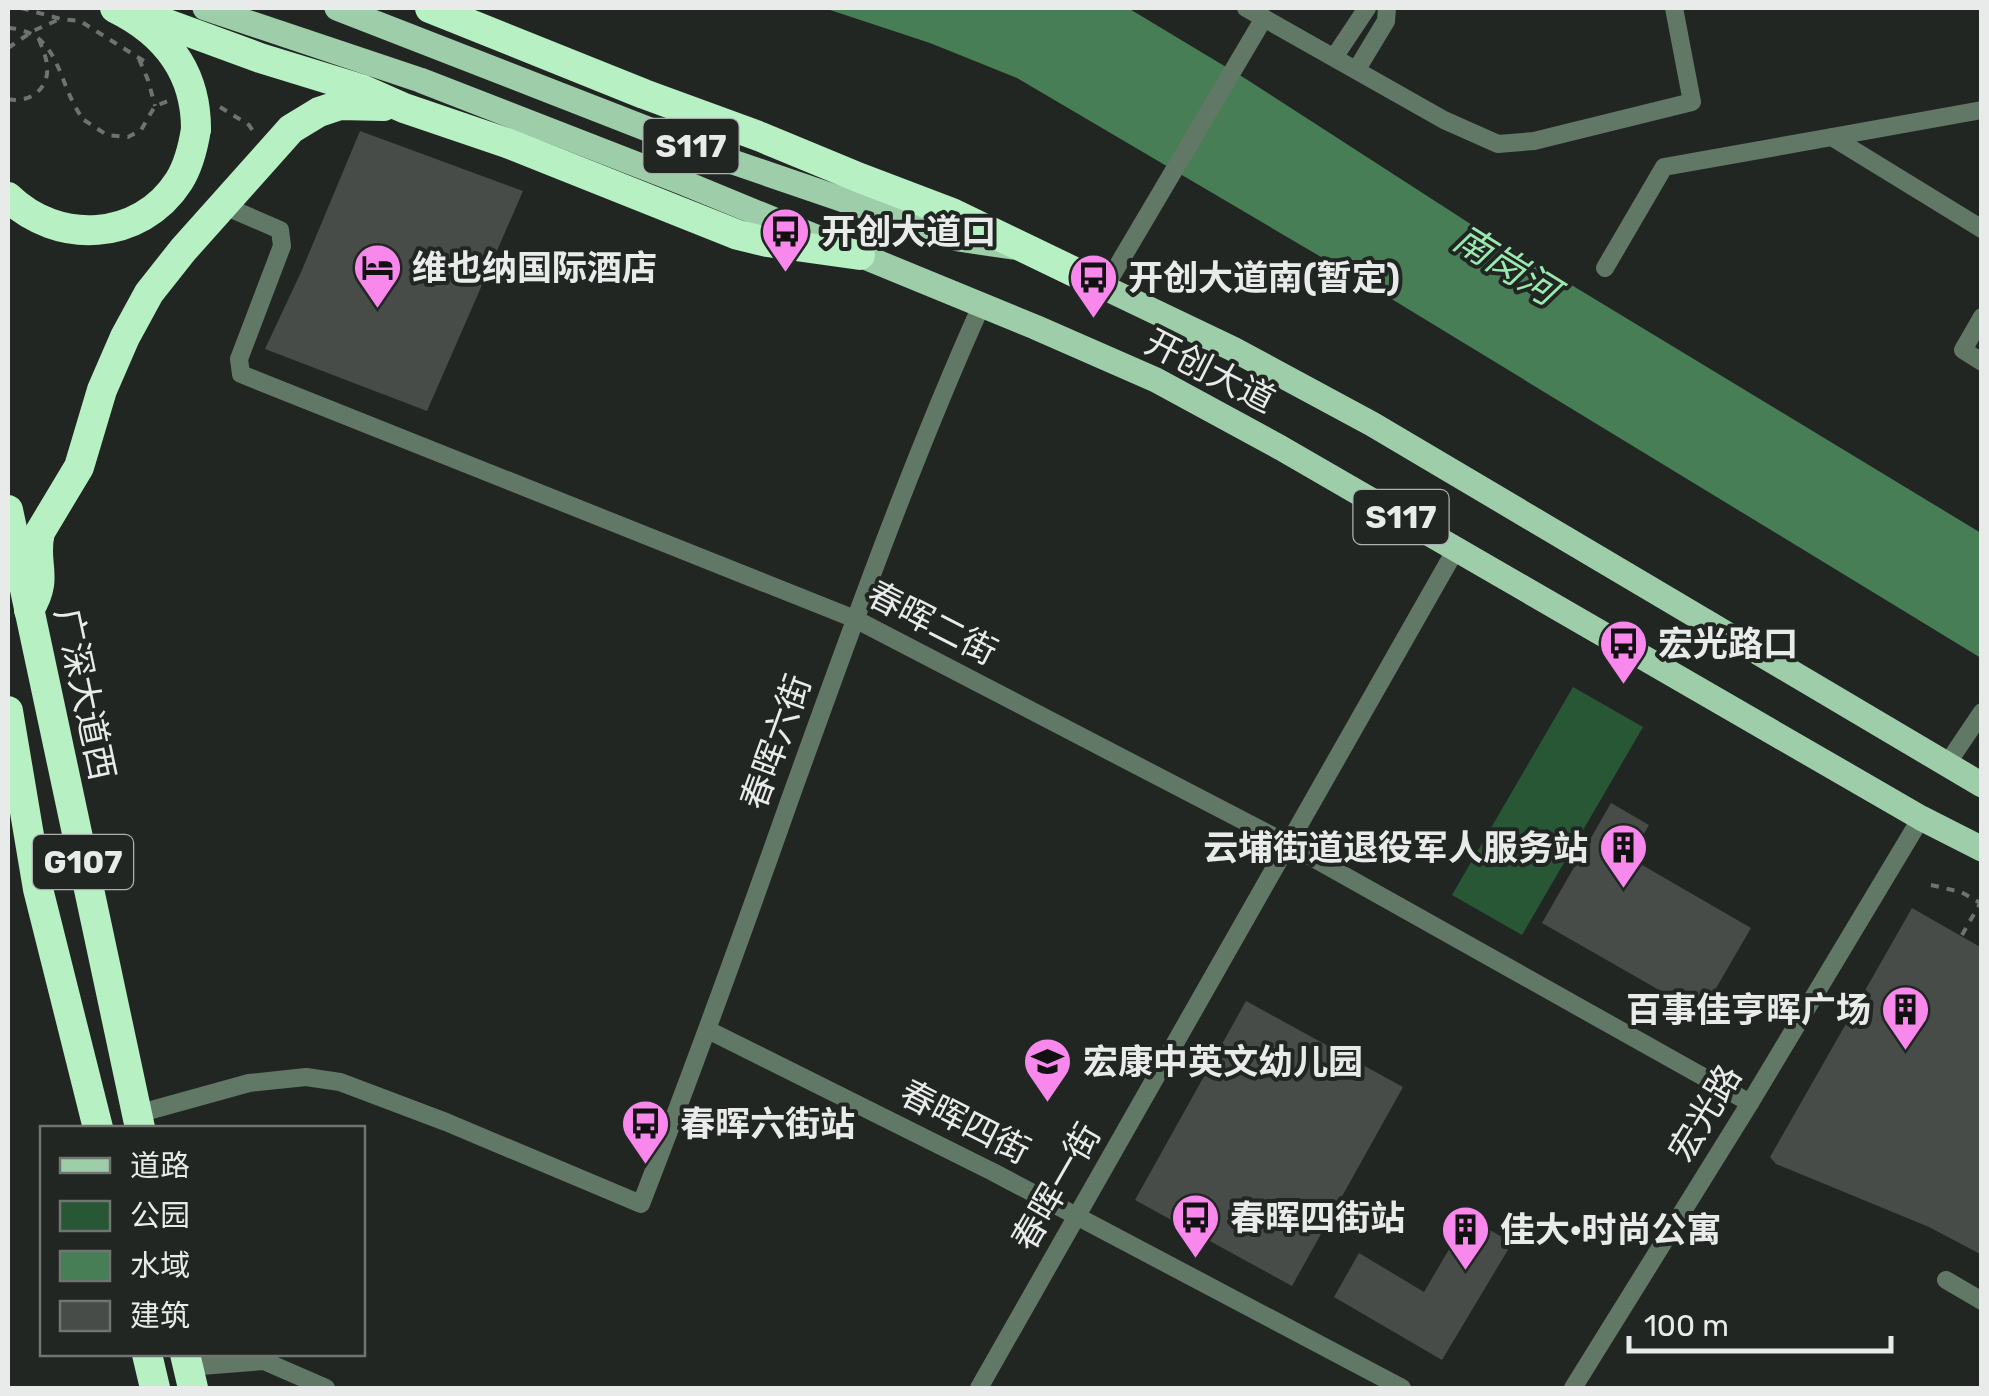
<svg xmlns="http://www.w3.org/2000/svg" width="1989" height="1396" font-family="Rubik,'Noto Sans SC',sans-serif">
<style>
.green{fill:#285736}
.water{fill:#477e56}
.building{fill:#484c49}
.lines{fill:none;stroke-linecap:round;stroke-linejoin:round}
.path{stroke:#6f7270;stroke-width:4;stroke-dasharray:8 8;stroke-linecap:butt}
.street{stroke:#627867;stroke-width:18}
.primary{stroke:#9ecea9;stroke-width:25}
.highway{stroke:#b6f0c3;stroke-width:30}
.path-bridge{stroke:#6f7270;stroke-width:4;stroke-dasharray:8 8;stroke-linecap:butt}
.highway-bridge{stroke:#b6f0c3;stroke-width:30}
.labels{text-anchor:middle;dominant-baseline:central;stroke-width:8;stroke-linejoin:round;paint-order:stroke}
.shield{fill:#222623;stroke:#adb0ae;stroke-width:2.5}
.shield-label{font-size:32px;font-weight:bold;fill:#e8ebe9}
.poi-label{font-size:35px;font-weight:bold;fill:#e8ebe9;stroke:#222623;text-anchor:start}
.street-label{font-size:35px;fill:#e8ebe9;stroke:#222623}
.water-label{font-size:38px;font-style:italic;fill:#9aeaaf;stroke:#222623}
</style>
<rect width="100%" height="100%" fill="#222623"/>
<polygon class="green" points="1573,687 1643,727 1522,935 1452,895"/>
<polygon class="water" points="824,8 1128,8 1246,79 1469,223 1981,533 1981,658 1367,284 1017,78 930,43"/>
<g class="building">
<polygon points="360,131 523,191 427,411 265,349 302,270"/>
<polygon points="1611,803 1649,825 1630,858 1751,928 1701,1014 1542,923"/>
<polygon points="1912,908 1982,948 1982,1255 1929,1227 1776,1164 1770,1157"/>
<polygon points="1246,1001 1403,1087 1292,1286 1135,1200"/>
<polygon points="1468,1217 1512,1243 1442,1360 1334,1297 1359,1253 1424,1292"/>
</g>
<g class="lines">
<g class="path">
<polyline points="21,8 61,19 80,21 147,63"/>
<polyline points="8,48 33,31 60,19"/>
<polyline points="139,59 148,80 155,106"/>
<path d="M 8,99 C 29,104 50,89 47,65 C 46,56 42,48 39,39"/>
<polyline points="220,107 249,125 255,134"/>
<polyline points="84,120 107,135 128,137 141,130 155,106 171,100"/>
<polyline points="1931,885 1961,892 1982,904"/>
<polyline points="1962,935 1982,900"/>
</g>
<g class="street">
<polyline points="1246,8 1444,120 1498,144 1534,141 1692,102 1674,8"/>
<polyline points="1335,56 1367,8"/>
<polyline points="1357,69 1386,21 1387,8"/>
<polyline points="1832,137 1982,110"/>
<polyline points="222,205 280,230 282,246 239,359 241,374 855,619 1288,844 1750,1103"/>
<polyline points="1605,268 1664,167 1832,137 1982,229"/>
<polyline points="1105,287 1264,18"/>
<polyline points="1982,317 1963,350 1982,362"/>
<polyline points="1947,764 1982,712"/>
<polyline points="708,1030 993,1172 1402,1388"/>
<path d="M 137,1114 L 249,1083 L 306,1077 L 340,1082 L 446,1122 L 641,1204 C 693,1070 742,935 790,799 C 850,633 909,467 981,306"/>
<polyline points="1946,1280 1982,1301"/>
<polyline points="188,1367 264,1361 326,1388"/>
<polyline points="979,1388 1456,549"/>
<polyline points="1573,1388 1750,1103 1921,818"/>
</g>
<g class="primary">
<polyline points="205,8 420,80 682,182 1035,327 1156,380 1281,448 1921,818 1982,849"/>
<polyline points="337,8 727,160 958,239 1012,247"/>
<polyline points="1076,274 1233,349 1372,424 1982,785"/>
</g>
<g class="highway">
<polyline points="430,8 644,94 761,137 860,178 952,213 1093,281"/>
<polyline points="128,13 151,18 260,58 361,89 404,108 507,143 738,235 767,242 860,255"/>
<path d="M 8,197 C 57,245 140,242 179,181 C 189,165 193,148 196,129"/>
<polyline points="8,510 140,1128"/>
<path d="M 29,610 C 50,576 32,565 40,532 L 79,467 L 102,390 L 125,337 L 149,293 L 183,250 L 291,129 L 319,112 L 340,105 L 384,106"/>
<polyline points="8,711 38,889 98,1128"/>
<polyline points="147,1354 155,1388"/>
<polyline points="185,1354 193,1388"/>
</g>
<path class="path-bridge" d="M 8,28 C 62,31 57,87 84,120"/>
<path class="highway-bridge" d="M 115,8 C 166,33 196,72 196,129"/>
</g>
<defs>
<symbol id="bus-pin" viewBox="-11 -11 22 30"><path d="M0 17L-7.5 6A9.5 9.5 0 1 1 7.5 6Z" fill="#f888eb" stroke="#222623"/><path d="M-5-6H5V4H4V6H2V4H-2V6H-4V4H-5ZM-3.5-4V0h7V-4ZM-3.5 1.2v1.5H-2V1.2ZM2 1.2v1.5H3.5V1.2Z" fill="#111"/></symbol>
<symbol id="hotel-pin" viewBox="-11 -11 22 30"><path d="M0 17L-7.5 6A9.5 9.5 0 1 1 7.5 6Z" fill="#f888eb" stroke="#222623"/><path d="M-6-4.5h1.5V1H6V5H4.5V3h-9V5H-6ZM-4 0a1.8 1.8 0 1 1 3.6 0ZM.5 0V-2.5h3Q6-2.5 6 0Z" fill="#111"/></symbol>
<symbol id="building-pin" viewBox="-11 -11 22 30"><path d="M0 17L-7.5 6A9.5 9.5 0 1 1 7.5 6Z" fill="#f888eb" stroke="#222623"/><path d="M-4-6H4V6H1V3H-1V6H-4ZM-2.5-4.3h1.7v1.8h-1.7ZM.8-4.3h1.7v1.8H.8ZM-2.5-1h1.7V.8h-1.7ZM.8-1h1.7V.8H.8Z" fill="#111"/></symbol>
<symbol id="school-pin" viewBox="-11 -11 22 30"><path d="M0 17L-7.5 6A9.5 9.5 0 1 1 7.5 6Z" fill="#f888eb" stroke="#222623"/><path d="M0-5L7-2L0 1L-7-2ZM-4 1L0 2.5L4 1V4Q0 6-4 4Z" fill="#111"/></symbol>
</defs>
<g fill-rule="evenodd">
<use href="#bus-pin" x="758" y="204" width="55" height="75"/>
<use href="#hotel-pin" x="350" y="240" width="55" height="75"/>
<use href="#bus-pin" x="1066" y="250" width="55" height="75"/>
<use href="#bus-pin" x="1596" y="616" width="55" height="75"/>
<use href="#building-pin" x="1596" y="820" width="55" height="75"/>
<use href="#building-pin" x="1878" y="982" width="55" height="75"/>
<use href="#school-pin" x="1020" y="1034" width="55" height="75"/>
<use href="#bus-pin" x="618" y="1096" width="55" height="75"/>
<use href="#bus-pin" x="1168" y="1190" width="55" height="75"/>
<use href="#building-pin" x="1438" y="1202" width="55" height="75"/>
</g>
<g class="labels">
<g class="shield">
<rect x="643.5" y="119" width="95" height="54" rx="8"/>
<rect x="1353.5" y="490" width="95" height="54" rx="8"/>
<rect x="33" y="835" width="100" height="54" rx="8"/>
</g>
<g class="shield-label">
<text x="691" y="146">S117</text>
<text x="1401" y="517">S117</text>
<text x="83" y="862">G107</text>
</g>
<g class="poi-label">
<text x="821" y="232">开创大道口</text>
<text x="412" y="268">维也纳国际酒店</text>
<text x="1128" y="278">开创大道南(暂定)</text>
<text x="1658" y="644">宏光路口</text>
<text x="1588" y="848" text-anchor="end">云埔街道退役军人服务站</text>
<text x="1871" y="1010" text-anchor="end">百事佳亨晖广场</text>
<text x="1083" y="1062">宏康中英文幼儿园</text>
<text x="680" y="1124">春晖六街站</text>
<text x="1230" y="1218">春晖四街站</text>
<text x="1500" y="1230">佳大·时尚公寓</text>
</g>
<g class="street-label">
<text transform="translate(1210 371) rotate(27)">开创大道</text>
<text transform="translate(932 623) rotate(27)">春晖二街</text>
<text transform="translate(85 694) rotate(78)">广深大道西</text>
<text transform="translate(776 742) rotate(-70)">春晖六街</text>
<text transform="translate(1705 1113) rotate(-59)">宏光路</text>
<text transform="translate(965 1122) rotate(27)">春晖四街</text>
<text transform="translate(1056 1187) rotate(-60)">春晖一街</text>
</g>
<g class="water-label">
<text transform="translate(1506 265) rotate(32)">南岗河</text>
</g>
</g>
<rect width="1989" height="1396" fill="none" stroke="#e8ebe9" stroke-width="20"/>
<rect x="40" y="1126" width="325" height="230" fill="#222623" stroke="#717572" stroke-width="2.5"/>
<rect x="60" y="1158" width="50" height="15" fill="#9ecea9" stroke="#717572" stroke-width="2.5"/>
<text x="130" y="1176" font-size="30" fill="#e8ebe9">道路</text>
<rect x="60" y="1201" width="50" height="30" fill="#285736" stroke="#717572" stroke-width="2.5"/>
<text x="130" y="1226" font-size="30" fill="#e8ebe9">公园</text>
<rect x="60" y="1251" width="50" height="30" fill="#477e56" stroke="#717572" stroke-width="2.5"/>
<text x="130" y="1276" font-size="30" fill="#e8ebe9">水域</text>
<rect x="60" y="1301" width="50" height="30" fill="#484c49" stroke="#717572" stroke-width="2.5"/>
<text x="130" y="1326" font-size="30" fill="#e8ebe9">建筑</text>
<path d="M1629 1336v15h262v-15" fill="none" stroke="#e8ebe9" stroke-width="5"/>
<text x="1644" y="1336" font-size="30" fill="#e8ebe9" stroke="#222623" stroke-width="8" paint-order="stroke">100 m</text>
</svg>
